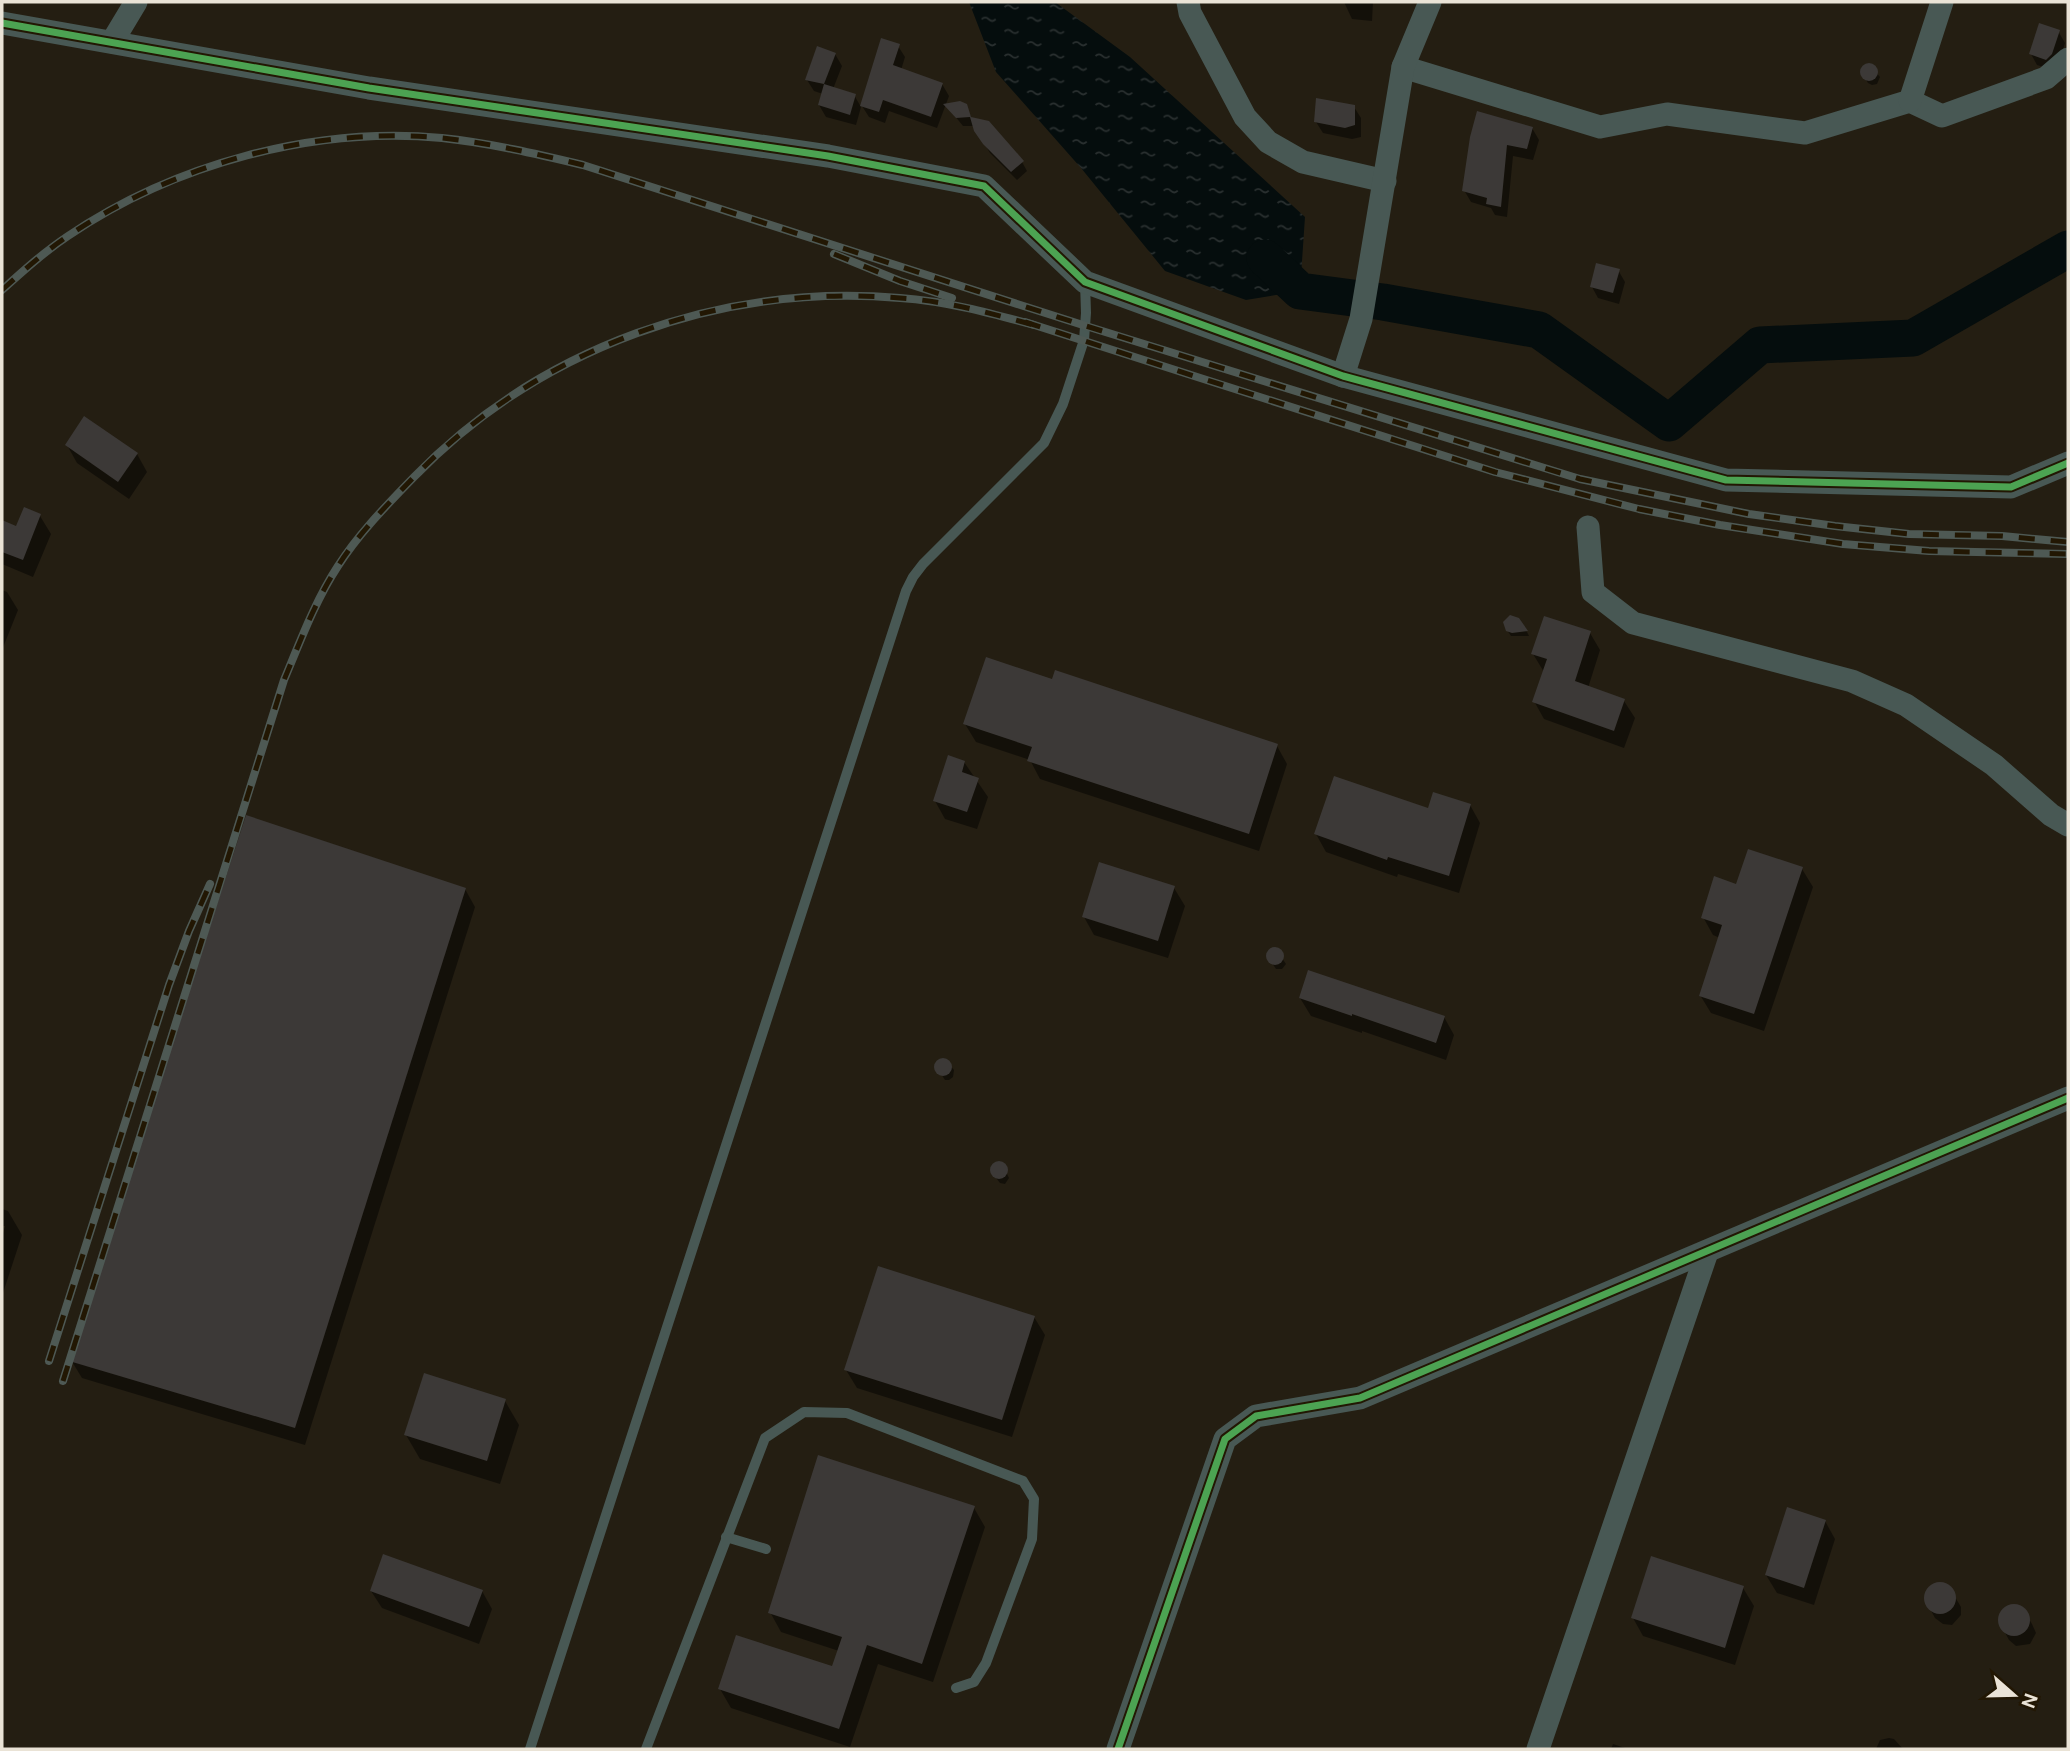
<svg xmlns="http://www.w3.org/2000/svg" width="2070" height="1751" font-family="'DM Sans',sans-serif">
<style>
.water{fill:url(#water-ripples)}
.shadow{fill:#0007}
.lines{fill:none;stroke-linecap:round;stroke-linejoin:round}
.river{stroke:#050d0d;stroke-width:37}
.building{fill:#3c3937}
.service{stroke:#485854;stroke-width:10}
.minor{stroke:#485854;stroke-width:23}
.rail-casing{stroke:#4e5954;stroke-width:8}
.rail{stroke:#221703;stroke-width:5;stroke-dasharray:16;stroke-linecap:butt}
.cycleway-casing{stroke:#221703;stroke-width:11}
.cycleway{stroke:#4ca352;stroke-width:7}
</style>
<defs>
<pattern id="water-ripples" width="26" height="14" patternUnits="userSpaceOnUse" patternTransform="scale(1.75)"><rect width="26" height="14" fill="#050d0d"/><path d="M2 4q2-2 4 0t4 0M15 11q2-2 4 0t4 0" fill="none" stroke="#2a3030"/></pattern>
</defs>
<rect width="100%" height="100%" fill="#241e12"/>
<polygon class="water" points="969,2 1055,2 1130,57 1305,217 1300,291 1246,300 1165,271 1081,168 996,72"/>
<g class="shadow">
<polygon points="1344,2 1373,2 1372,21 1352,19"/>
<polygon points="2058,31 2065,43 2058,66 2053,70 2037,65 2031,54"/>
<polygon points="898,46 905,57 901,70 942,84 949,96 937,128 889,111 885,123 869,117 862,106"/>
<polygon points="835,54 842,66 833,89 854,95 861,107 856,125 826,117 819,105 823,94 814,91 807,80"/>
<polygon points="1870,65 1880,77 1877,84 1872,85 1868,83 1862,73 1864,66"/>
<polygon points="946,105 969,113 972,119 1022,162 1027,171 1017,180 990,153 974,126 963,126"/>
<polygon points="1354,107 1361,118 1361,137 1352,139 1323,133 1316,122"/>
<polygon points="1532,128 1539,140 1533,160 1513,156 1507,217 1495,215 1491,208 1471,202 1464,190 1471,138"/>
<polygon points="1618,270 1625,282 1619,304 1598,298 1592,287"/>
<polygon points="67,445 137,454 147,472 129,499 77,463"/>
<polygon points="40,516 51,534 33,577 2,564 2,522 17,528"/>
<polygon points="2,590 7,592 18,610 2,650"/>
<polygon points="1517,619 1527,632 1529,636 1511,636 1507,630"/>
<polygon points="1590,633 1600,650 1588,688 1624,701 1635,718 1624,748 1544,719 1534,701 1544,672 1533,654"/>
<polygon points="1053,681 1277,746 1287,764 1259,851 1040,779 1030,760 976,742 965,724"/>
<polygon points="964,762 988,797 977,829 945,819 935,801"/>
<polygon points="1470,805 1480,823 1459,893 1398,874 1397,877 1326,852 1316,834 1429,811"/>
<polygon points="1802,869 1813,887 1764,1031 1711,1013 1700,995 1720,938 1713,935 1703,917 1737,886"/>
<polygon points="1174,888 1185,906 1168,958 1094,935 1084,917"/>
<polygon points="465,889 475,907 305,1445 82,1378 71,1360"/>
<polygon points="1272,949 1276,949 1286,964 1282,969 1276,969 1267,955"/>
<polygon points="1300,998 1444,1017 1454,1035 1446,1060 1362,1031 1362,1033 1311,1016"/>
<polygon points="945,1060 954,1070 953,1077 949,1080 945,1080 936,1066 939,1061"/>
<polygon points="997,1164 1002,1164 1009,1178 1005,1184 1000,1183 993,1174 992,1169"/>
<polygon points="2,1209 8,1211 22,1235 2,1296 2,1237 5,1226 2,1226"/>
<polygon points="1034,1317 1045,1335 1012,1437 857,1388 846,1370"/>
<polygon points="505,1401 519,1425 500,1484 420,1459 406,1435"/>
<polygon points="974,1508 985,1527 933,1682 878,1664 850,1747 731,1708 720,1689 833,1669 839,1651 781,1632 770,1612"/>
<polygon points="1825,1521 1835,1539 1814,1605 1777,1593 1766,1575"/>
<polygon points="1936,1585 1949,1587 1961,1607 1961,1615 1952,1625 1943,1624 1935,1618 1928,1605 1927,1596"/>
<polygon points="1743,1588 1754,1606 1735,1665 1643,1636 1633,1618"/>
<polygon points="371,1591 482,1591 492,1609 479,1644 382,1608"/>
<polygon points="2014,1606 2025,1612 2032,1624 2036,1633 2030,1644 2016,1646 2009,1640 2002,1627 2000,1617 2005,1609"/>
<polygon points="1889,1738 1894,1739 1903,1749 1876,1749 1880,1740"/>
<polygon points="1613,1744 1628,1749 1611,1749"/>
</g>
<g class="lines">
<polyline class="river" points="1265,258 1300,291 1383,302 1539,330 1669,423 1760,345 1913,338 2068,249"/>
</g>
<g class="building">
<polygon points="2039,23 2060,30 2052,54 2046,60 2029,54"/>
<polygon points="881,38 900,44 893,65 943,83 931,117 883,100 879,112 860,106"/>
<polygon points="817,46 836,53 824,84 805,80"/>
<circle cx="1869" cy="72" r="9"/>
<polygon points="824,84 856,94 850,115 818,105"/>
<polygon points="1316,98 1355,105 1355,125 1345,128 1314,122"/>
<polygon points="960,101 967,104 971,117 989,121 1024,161 1011,172 983,144 974,131 970,117 956,118 943,104"/>
<polygon points="1477,111 1533,127 1527,149 1507,145 1501,207 1486,204 1487,198 1462,191 1470,137"/>
<polygon points="1596,263 1620,269 1613,293 1590,287"/>
<polygon points="84,416 138,453 118,482 65,445"/>
<polygon points="24,507 41,514 23,560 2,552 2,520 16,526"/>
<polygon points="1510,615 1519,618 1528,631 1512,633 1506,631 1503,622"/>
<polygon points="1544,616 1591,631 1575,681 1625,699 1614,731 1532,702 1547,659 1531,654"/>
<polygon points="986,657 1052,679 1055,670 1278,744 1249,834 1027,761 1032,747 963,724"/>
<polygon points="948,755 965,761 962,772 979,778 967,812 933,801"/>
<polygon points="1334,776 1428,808 1433,792 1471,804 1449,876 1388,857 1387,860 1314,834"/>
<polygon points="246,815 466,888 295,1428 69,1361"/>
<polygon points="1748,849 1803,867 1754,1014 1699,996 1722,925 1701,918 1714,876 1736,884"/>
<polygon points="1099,862 1175,886 1158,941 1082,917"/>
<circle cx="1275" cy="956" r="9"/>
<polygon points="1308,970 1445,1016 1436,1043 1352,1014 1352,1016 1299,998"/>
<circle cx="943" cy="1067" r="9"/>
<circle cx="999" cy="1170" r="9"/>
<polygon points="878,1266 1035,1316 1002,1420 844,1370"/>
<polygon points="424,1373 506,1399 487,1461 404,1435"/>
<polygon points="818,1455 975,1506 922,1664 867,1645 839,1729 718,1689 736,1635 832,1666 842,1637 768,1613"/>
<polygon points="1787,1507 1826,1520 1804,1588 1765,1575"/>
<polygon points="383,1554 483,1590 469,1627 370,1591"/>
<polygon points="1651,1556 1744,1586 1725,1648 1631,1618"/>
<circle cx="1940" cy="1598" r="16"/>
<circle cx="2014" cy="1620" r="16"/>
</g>
<g class="lines">
<g class="service">
<polyline points="726,1537 766,1549"/>
<polyline points="530,1749 906,591 913,577 923,564 1044,443 1063,404 1084,340 1086,313 1085,282"/>
<polyline points="646,1749 765,1438 804,1412 847,1413 1023,1481 1034,1499 1032,1539 986,1663 974,1682 956,1688"/>
</g>
<g class="minor">
<polyline points="1188,2 1190,13 1245,117 1268,142 1303,162 1385,181"/>
<polyline points="2,23 369,88 828,156 984,186 1085,282 1343,376 1726,480 2011,487 2068,463"/>
<polyline points="112,42 136,2"/>
<polyline points="1403,67 1600,127 1667,114 1805,133 1910,101 1942,116 2046,78 2068,59"/>
<polyline points="1910,101 1942,2"/>
<polyline points="1343,376 1361,319 1403,67 1430,2"/>
<polyline points="1588,527 1593,592 1633,623 1852,681 1906,705 1994,765 2051,815 2068,825"/>
<polyline points="1118,1749 1225,1439 1256,1416 1360,1398 2068,1098"/>
<polyline points="1538,1749 1707,1252"/>
</g>
<defs>
<g id="rail">
<polyline points="834,254 900,281 952,298"/>
<path d="M 2,290 C 23,271 44,252 68,236 C 174,164 314,126 442,138 C 490,143 537,154 583,165 L 1086,326 L 1580,479 L 1749,514 L 1835,526 L 1909,534 L 2002,536 L 2068,542"/>
<polyline points="1025,322 1495,472 1639,509 1720,525 1843,544 1929,551 2068,554"/>
<polyline points="49,1361 169,985 189,931 210,884"/>
<path d="M 63,1381 L 284,680 C 300,642 315,601 338,566 C 359,533 387,505 414,477 C 540,347 720,283 900,298 C 946,301 990,313 1034,325"/>
</g>
</defs>
<use href="#rail" class="rail-casing"/>
<use href="#rail" class="rail"/>
<defs>
<g id="cycleway">
<polyline points="2,23 369,88 828,156 984,186 1085,282 1343,376 1726,480 2011,487 2068,463"/>
<polyline points="1118,1749 1225,1439 1256,1416 1360,1398 2068,1098"/>
</g>
</defs>
<use href="#cycleway" class="cycleway-casing"/>
<use href="#cycleway" class="cycleway"/>
</g>
<rect width="2070" height="1751" fill="none" stroke="#eae3d6" stroke-width="7"/>
<g transform="translate(2014 1695) rotate(110)" stroke="#221703" stroke-width="5" paint-order="stroke">
<path d="M0-5L12 26L0 18L-12 26Z" fill="#eae3d6"/>
<text y="-10" font-size="19" font-weight="bold" text-anchor="middle" fill="#eae3d6">N</text>
</g>
</svg>
